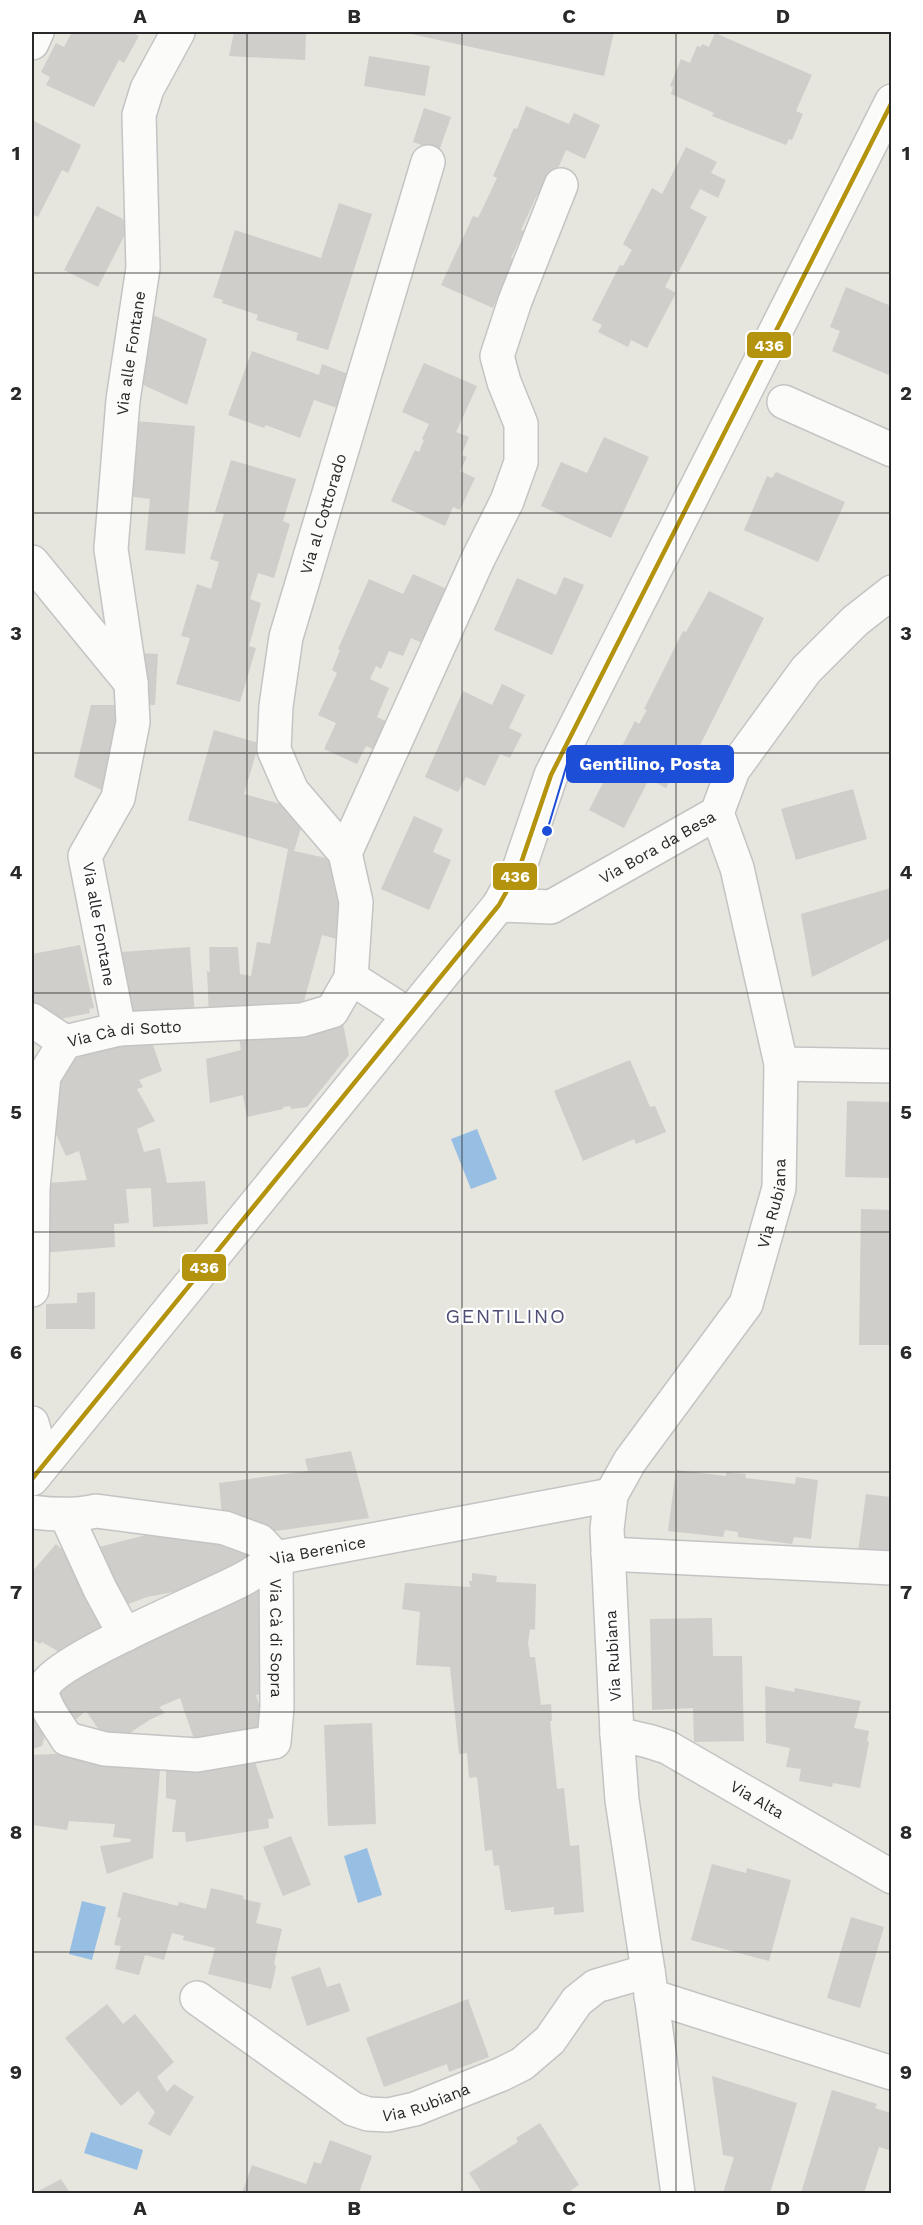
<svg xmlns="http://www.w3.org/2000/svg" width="923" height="2225" font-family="'Work Sans',sans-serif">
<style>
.water{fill:#97bfe4}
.building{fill:#cfceca}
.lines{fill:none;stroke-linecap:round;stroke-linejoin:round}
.minor-casing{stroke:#c4c4c4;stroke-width:36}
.minor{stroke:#fbfbfa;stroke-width:33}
.bus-1-casing{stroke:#fff;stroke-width:9}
.bus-1{stroke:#b4930e;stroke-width:4.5}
.grid{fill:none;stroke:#292929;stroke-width:1.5;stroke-opacity:0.55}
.labels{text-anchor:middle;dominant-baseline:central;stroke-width:4.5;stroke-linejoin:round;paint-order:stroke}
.street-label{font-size:16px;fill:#292929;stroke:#fff}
.quarter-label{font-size:20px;letter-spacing:1.5px;fill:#4e4d76;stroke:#fff}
.leader{fill:none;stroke:#1d4ed8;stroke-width:2}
.callout-dot{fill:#1d4ed8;stroke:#fff;stroke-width:2}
.callout{fill:#1d4ed8;stroke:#1d4ed8;stroke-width:2}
.callout-label{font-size:18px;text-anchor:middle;font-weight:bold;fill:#fff}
.line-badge{stroke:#fff;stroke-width:2}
.badge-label{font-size:16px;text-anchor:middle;font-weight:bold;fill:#fff}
.neatline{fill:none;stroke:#292929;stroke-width:2}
.grid-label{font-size:20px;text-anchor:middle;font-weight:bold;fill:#292929}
</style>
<rect width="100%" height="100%" fill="#e6e5de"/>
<g class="water">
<polygon points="477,1129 497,1179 471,1189 451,1139"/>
<polygon points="367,1848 382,1895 358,1903 344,1856"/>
<polygon points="82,1901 106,1907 92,1960 69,1954"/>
<polygon points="91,2132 143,2150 137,2170 84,2153"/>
</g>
<g class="building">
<polygon points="72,32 130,32 139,36 124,63 119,60 94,107 46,85 50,77 41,72 56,43 64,47"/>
<polygon points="234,32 306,32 305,60 229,56"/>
<polygon points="402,32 614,32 604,76"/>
<polygon points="715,33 812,75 796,111 803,114 792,140 789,139 786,145 712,116 714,113 671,94 673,87 670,86 681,59 690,63 697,46 701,47 702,44 709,47"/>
<polygon points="369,56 430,66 425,96 364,86"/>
<polygon points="526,106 569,124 574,113 600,125 585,159 566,150 545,198 537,195 521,230 524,231 511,258 514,259 493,308 441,285 473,216 478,218 497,178 493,176 514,128 517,129"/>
<polygon points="424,108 451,117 439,151 413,142"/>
<polygon points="32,120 81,145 68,173 62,170 38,217 32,214"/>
<polygon points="686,147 717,162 711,173 726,180 718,198 700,189 690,208 707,217 678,273 674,270 665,287 676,293 647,348 631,340 628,347 598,332 602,325 592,320 620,265 623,266 632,250 623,244 652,188 662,194"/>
<polygon points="339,203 372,214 328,350 296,340 298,333 256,320 258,315 222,303 223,300 213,297 235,230 321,258"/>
<polygon points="97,206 131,223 98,287 64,270"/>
<polygon points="846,287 891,306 891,376 832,351 840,331 830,327"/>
<polygon points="153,315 207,339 187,405 128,378"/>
<polygon points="252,351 319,375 322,364 356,377 343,410 314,400 300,438 266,425 264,428 228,415"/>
<polygon points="424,363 477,386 456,432 469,437 461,455 467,457 460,471 475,478 460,510 453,507 445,526 391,501 415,450 419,452 424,440 422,439 429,424 402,412"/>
<polygon points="124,420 195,426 185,554 145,550 150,499 119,495"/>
<polygon points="604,437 649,457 611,538 541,506 561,462 587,473"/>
<polygon points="231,460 296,479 283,521 290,524 274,578 258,573 250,599 261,603 249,646 256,648 240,702 176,684 190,638 181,636 197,584 211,589 219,562 210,559 224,514 215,512"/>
<polygon points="776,472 845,502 818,562 744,530 767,476 772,478"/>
<polygon points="413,574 447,589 427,645 411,638 403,656 389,651 381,669 376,666 370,679 389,688 377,717 390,723 378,751 366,746 357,764 324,749 336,723 318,715 337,673 332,670 340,650 338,649 369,579 403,594"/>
<polygon points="564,577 584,585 552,655 494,630 517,578 556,595"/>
<polygon points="709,591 764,618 695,755 685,750 666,788 649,779 624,828 589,810 635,721 639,724 647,710 644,709 683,631 686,632"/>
<polygon points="139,653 158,654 155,705 136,704"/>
<polygon points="502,684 525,695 509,728 522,734 510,758 500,754 485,786 466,777 458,792 425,777 463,691 492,705"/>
<polygon points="91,705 123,705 108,793 74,777"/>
<polygon points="214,730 259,743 244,794 306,811 294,851 340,861 334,889 347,892 337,939 322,935 300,1016 209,1015 207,971 210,972 209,947 238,947 240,974 251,976 257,942 270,944 288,849 188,820"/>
<polygon points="853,789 867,839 796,860 781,809"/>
<polygon points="414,816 443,829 433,852 451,860 429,910 381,889"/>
<polygon points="891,888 891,938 812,977 801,914"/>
<polygon points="80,945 94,1008 89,1009 90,1013 45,1022 32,1013 32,954"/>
<polygon points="190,947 195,1017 126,1023 121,952"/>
<polygon points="343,1023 349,1055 307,1107 291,1109 290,1106 283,1107 283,1109 247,1117 243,1095 210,1103 206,1059 241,1050 237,1026"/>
<polygon points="150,1037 162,1071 139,1080 143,1087 137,1089 155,1121 137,1129 144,1152 160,1148 167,1183 205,1181 208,1224 153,1227 151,1188 126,1189 129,1223 114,1224 115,1247 41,1253 36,1184 87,1180 79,1151 66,1156 52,1125 47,1084 73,1060 108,1043"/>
<polygon points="630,1060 650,1107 655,1106 666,1132 636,1144 634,1139 583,1161 554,1091"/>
<polygon points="847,1101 891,1102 891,1178 845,1177"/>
<polygon points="861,1209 891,1210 891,1345 859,1345"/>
<polygon points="95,1292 95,1329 46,1329 46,1304 77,1303 77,1293"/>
<polygon points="351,1451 369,1518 254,1534 223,1526 219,1483 308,1471 305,1459"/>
<polygon points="676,1470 726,1476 726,1472 746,1474 745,1478 795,1484 796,1477 818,1480 811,1539 794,1537 792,1544 738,1537 738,1532 725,1530 723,1537 668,1531"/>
<polygon points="866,1494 891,1497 891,1556 858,1552"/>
<polygon points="166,1530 241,1536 252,1566 179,1591 147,1597 113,1610 95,1548"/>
<polygon points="56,1544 66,1553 117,1628 73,1660 42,1642 40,1644 32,1639 32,1572"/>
<polygon points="472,1573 497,1576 496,1582 536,1584 535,1630 530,1629 528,1643 530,1657 535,1657 541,1705 551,1704 552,1721 550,1721 557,1789 564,1788 570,1846 579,1845 584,1912 554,1915 554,1907 511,1912 511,1910 505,1910 499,1865 494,1866 492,1850 485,1851 477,1777 469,1778 467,1753 459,1754 450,1667 416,1665 420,1612 402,1609 405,1583 470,1587 469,1581 472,1581"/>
<polygon points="257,1578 271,1613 269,1692 256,1695 267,1729 198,1751 180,1698 159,1707 165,1713 151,1719 110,1746 86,1711 69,1725 46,1694"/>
<polygon points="712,1618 713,1656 742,1656 744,1741 694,1742 693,1708 652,1710 650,1619"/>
<polygon points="765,1686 794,1692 795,1688 861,1701 854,1728 869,1731 867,1741 869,1742 860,1788 833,1783 832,1787 799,1781 801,1769 786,1767 790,1748 766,1743"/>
<polygon points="32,1695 49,1721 42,1746 32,1749"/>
<polygon points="372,1723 376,1824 328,1826 324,1725"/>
<polygon points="74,1753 161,1757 153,1858 107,1874 100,1846 130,1842 131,1839 113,1837 115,1824 69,1821 67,1830 32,1825 32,1755"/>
<polygon points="252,1753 274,1818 268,1819 269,1828 186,1842 185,1832 172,1832 176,1800 166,1798 166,1757"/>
<polygon points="291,1836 311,1885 283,1896 263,1847"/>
<polygon points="712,1864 746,1873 747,1868 791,1880 769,1961 691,1940"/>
<polygon points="211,1888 244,1896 243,1899 261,1903 256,1923 282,1929 274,1963 276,1967 271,1989 208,1974 215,1948 183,1940 184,1936 172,1933 164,1960 145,1955 139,1975 115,1969 121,1946 114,1945 121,1918 117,1917 123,1892 178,1906 179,1902 206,1909"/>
<polygon points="851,1917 884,1927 860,2008 827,1998"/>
<polygon points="320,1967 327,1987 340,1983 350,2011 307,2026 291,1977"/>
<polygon points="468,1999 489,2057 449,2072 447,2064 384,2087 366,2038"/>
<polygon points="107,2004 123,2024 135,2014 174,2062 157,2077 167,2092 174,2084 194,2097 170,2136 148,2124 155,2112 138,2091 121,2106 65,2038"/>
<polygon points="712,2076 797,2103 770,2193 723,2193 734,2157 723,2155"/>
<polygon points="832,2090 877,2104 875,2108 891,2113 891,2151 879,2147 864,2193 801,2193"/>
<polygon points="540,2123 579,2185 571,2190 573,2193 482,2193 469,2173 518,2142 516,2138"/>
<polygon points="330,2140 372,2156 359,2193 242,2193 252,2165 306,2184 314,2162 321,2164"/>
<polygon points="61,2179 70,2193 35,2193"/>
</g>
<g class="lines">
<defs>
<g id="minor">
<polyline points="32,43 37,32"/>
<polyline points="784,402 892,450"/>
<polyline points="32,562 131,683"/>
<polyline points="345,853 478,559 507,501 521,462 521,424 504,382 497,356 515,301 561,185"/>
<path id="s1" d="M 499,905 L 551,907 L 717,813 L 733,770 L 806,670 L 855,621 L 892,592"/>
<path id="s2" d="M 351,978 L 356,902 L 345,853 L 292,791 L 274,750 L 276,706 L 286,637 L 428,162"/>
<polyline points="32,1020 65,1042"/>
<path id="s3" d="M 119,1029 L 85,856 L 118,798 L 133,722 L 131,683 L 111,549 L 123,400 L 143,268 L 139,115 L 147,89 L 178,32"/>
<polyline points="781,1064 892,1066"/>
<path id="s4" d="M 32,1290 L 33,1188 L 44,1076 L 65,1042 L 119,1029 L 302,1020 L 332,1011 L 351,978 L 409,1015"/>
<polyline points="32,1423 37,1441 51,1455"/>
<polyline points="32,1479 499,905 519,869 551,775 892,101"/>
<path d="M 32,1512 C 54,1515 74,1516 96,1511 L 225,1528 L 260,1541 L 276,1558"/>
<polyline points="66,1515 100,1589 125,1635"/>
<polyline points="608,1554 892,1568"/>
<path id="s5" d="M 276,1558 L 277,1707 L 274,1742 L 197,1755 L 105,1749 L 67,1739 C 61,1728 40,1702 43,1690 C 50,1661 213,1596 245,1578 C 256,1572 266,1564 276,1558 L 611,1495"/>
<path id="s6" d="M 617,1734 L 648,1741 L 667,1747 L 892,1877"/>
<polyline points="651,1996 892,2073"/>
<path id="s7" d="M 197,1998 L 353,2109 L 368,2114 L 388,2115 L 415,2109 L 502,2074 L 522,2064 L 550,2040 L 577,2001 L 596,1986 L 648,1971"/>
<path id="s8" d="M 678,2194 L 648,1971 L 622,1800 L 617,1734 L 607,1529 L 611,1495 L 630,1461 L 746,1304 L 779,1188 L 781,1064 L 737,868 L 717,813"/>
</g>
</defs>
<use href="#minor" class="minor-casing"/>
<use href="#minor" class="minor"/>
<defs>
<polyline id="bus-1" points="32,1479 499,905 519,869 551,775 892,102"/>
</defs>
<use href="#bus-1" class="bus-1-casing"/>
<use href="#bus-1" class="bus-1"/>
</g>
<path class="grid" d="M 247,32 L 247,2194M 462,32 L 462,2194M 676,32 L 676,2194M 32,273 L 892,273M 32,513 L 892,513M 32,753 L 892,753M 32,993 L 892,993M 32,1232 L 892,1232M 32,1472 L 892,1472M 32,1712 L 892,1712M 32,1952 L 892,1952"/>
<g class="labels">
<g class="street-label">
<text stroke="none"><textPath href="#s3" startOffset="692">Via alle Fontane</textPath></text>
<text stroke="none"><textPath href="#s2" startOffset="495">Via al Cottorado</textPath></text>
<text stroke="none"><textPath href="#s1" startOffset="174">Via Bora da Besa</textPath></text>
<text transform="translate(99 924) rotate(80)">Via alle Fontane</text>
<text stroke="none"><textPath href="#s4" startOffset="315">Via Cà di Sotto</textPath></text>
<text stroke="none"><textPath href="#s8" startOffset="1042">Via Rubiana</textPath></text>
<text stroke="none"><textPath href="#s5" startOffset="762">Via Berenice</textPath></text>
<text stroke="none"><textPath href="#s5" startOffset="80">Via Cà di Sopra</textPath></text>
<text transform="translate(613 1656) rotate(-93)">Via Rubiana</text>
<text stroke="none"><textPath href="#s6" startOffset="156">Via Alta</textPath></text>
<text stroke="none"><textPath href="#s7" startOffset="267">Via Rubiana</textPath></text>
</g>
<g class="quarter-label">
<text x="506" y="1316">GENTILINO</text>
</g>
</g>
<path class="leader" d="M547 831L567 764"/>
<circle class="callout-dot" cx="547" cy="831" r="6"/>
<rect class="callout" x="567" y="746" width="166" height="36" rx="6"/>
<g class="callout-label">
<text x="650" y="770">Gentilino, Posta</text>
</g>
<g class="line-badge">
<rect x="746" y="331" width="46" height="28" rx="6" fill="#b4930e"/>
<rect x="492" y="862" width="46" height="29" rx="6" fill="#b4930e"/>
<rect x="181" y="1253" width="46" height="29" rx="6" fill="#b4930e"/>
</g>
<g class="badge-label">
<text x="769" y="351">436</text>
<text x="515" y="882">436</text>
<text x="204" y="1273">436</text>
</g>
<rect width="923" height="2225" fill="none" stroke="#ffffff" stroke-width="66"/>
<rect x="33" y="33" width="857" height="2159" class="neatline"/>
<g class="grid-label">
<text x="140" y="23">A</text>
<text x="354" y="23">B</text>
<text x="569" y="23">C</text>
<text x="783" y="23">D</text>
<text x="16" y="160">1</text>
<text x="906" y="160">1</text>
<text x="16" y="400">2</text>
<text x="906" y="400">2</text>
<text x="16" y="640">3</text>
<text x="906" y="640">3</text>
<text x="16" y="879">4</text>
<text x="906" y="879">4</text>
<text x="16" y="1119">5</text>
<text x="906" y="1119">5</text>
<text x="16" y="1359">6</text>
<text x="906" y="1359">6</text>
<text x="16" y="1599">7</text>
<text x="906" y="1599">7</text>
<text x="16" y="1839">8</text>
<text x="906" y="1839">8</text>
<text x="16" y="2079">9</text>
<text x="906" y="2079">9</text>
<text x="140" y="2215">A</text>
<text x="354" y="2215">B</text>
<text x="569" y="2215">C</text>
<text x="783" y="2215">D</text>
</g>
</svg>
